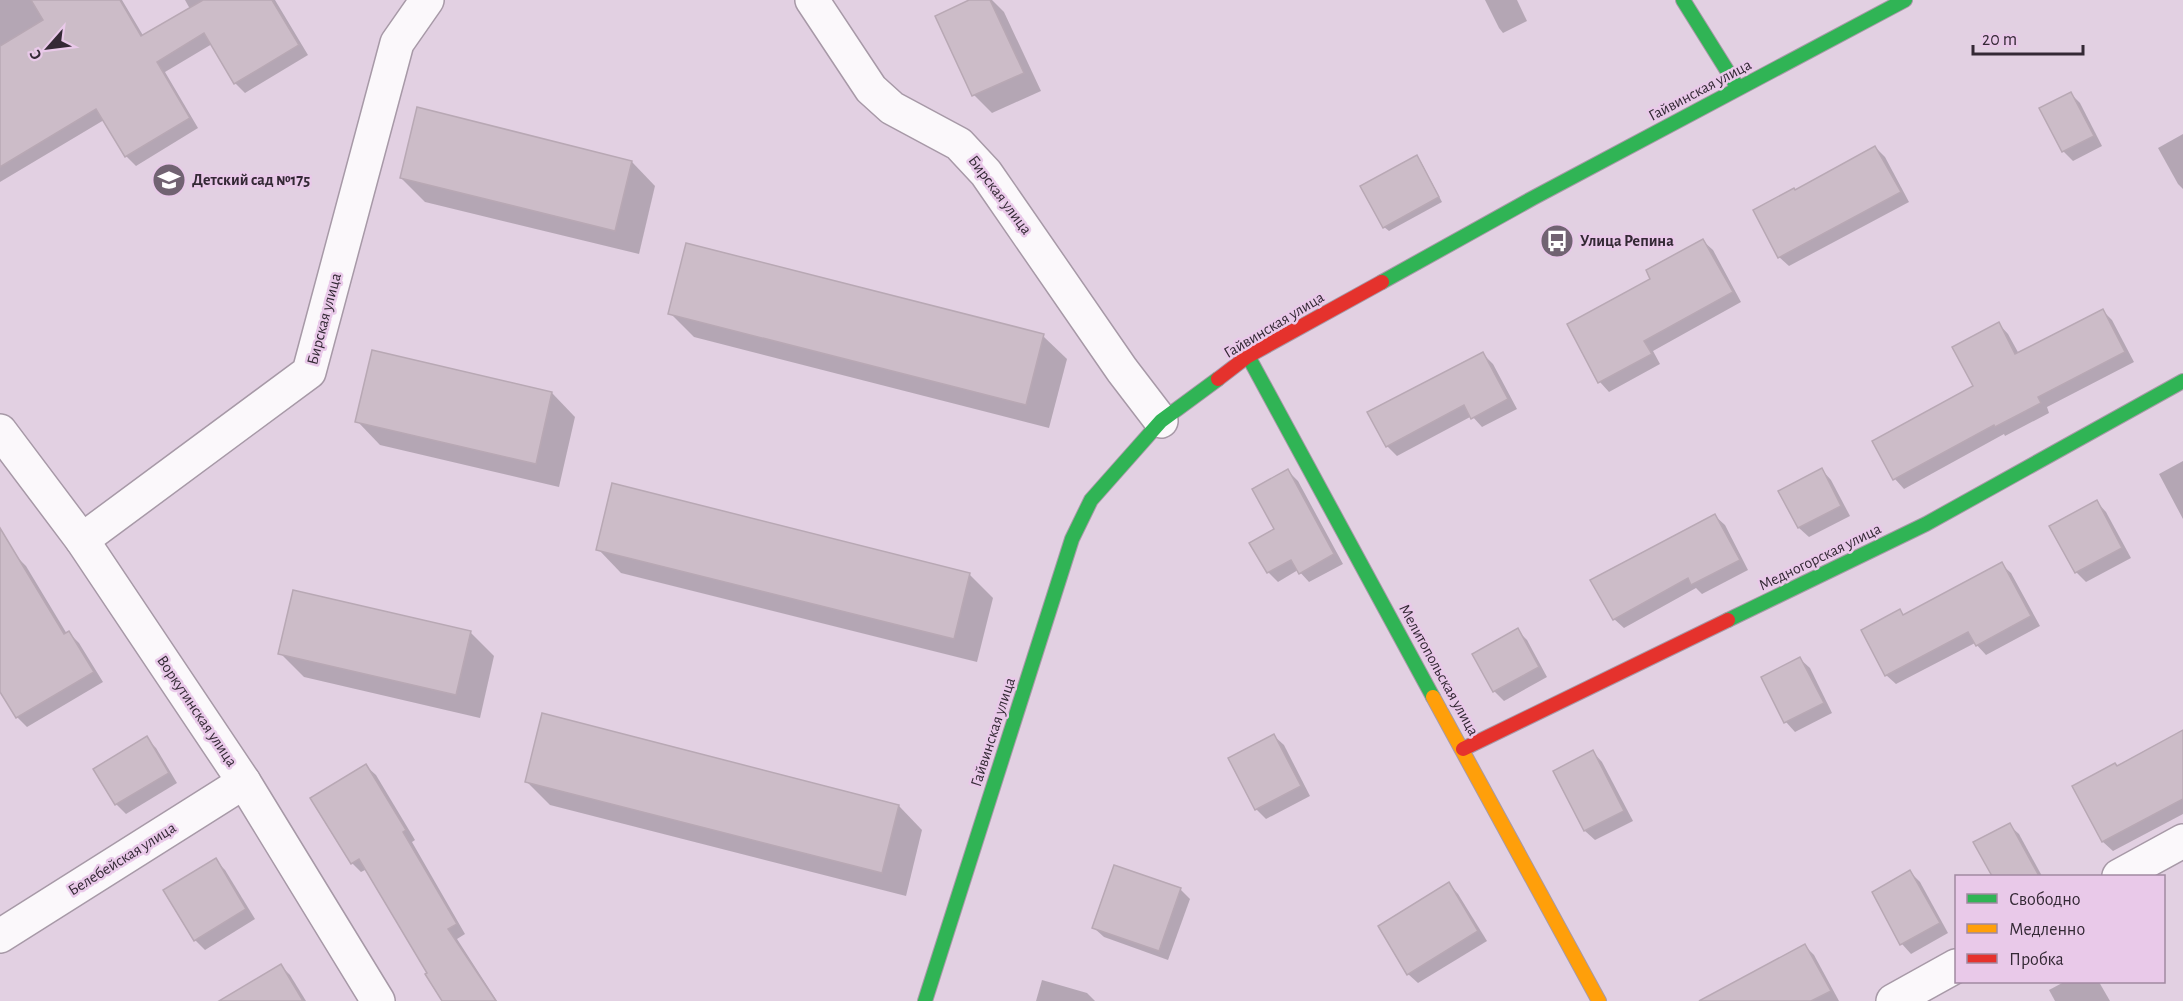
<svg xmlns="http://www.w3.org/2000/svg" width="2183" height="1001" font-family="'Alegreya Sans',sans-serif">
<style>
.shadow{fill:#0003}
.building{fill:#ccbcc8;stroke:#b8a8b4;stroke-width:1.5}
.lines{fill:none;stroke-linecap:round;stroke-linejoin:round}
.street-casing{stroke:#a799a7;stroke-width:36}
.fast-casing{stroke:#a799a7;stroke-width:16}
.slow-casing{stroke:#a799a7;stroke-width:16}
.jam-casing{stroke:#a799a7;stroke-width:16}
.street{stroke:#fbf8fb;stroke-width:33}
.fast{stroke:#30b455;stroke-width:14}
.slow{stroke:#ff9f0a;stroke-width:14}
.jam{stroke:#e5322d;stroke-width:14}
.labels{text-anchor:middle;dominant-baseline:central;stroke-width:5;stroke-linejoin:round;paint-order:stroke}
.street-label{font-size:16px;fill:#342935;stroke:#e9c9e9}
.poi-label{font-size:16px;font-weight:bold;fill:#342935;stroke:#e9c9e9;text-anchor:start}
</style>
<rect width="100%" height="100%" fill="#e2d0e2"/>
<g class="shadow">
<polygon points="0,0 122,0 144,37 190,9 185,0 275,0 308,55 245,93 235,83 212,44 165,72 198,128 136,166 126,156 104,120 0,182"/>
<polygon points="973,0 992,0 1004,12 1041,91 992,113 974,95 937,16"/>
<polygon points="1485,0 1517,0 1527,21 1503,33 1499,28"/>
<polygon points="2071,94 2080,103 2102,146 2073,161 2063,151"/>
<polygon points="2183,134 2183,189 2178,184 2158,148"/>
<polygon points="1875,147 1885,157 1909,202 1789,266 1779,257 1796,191"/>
<polygon points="1416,157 1421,162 1442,202 1389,231 1384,227"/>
<polygon points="632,162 655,186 639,254 425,202 401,178"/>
<polygon points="1703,241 1713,250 1741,302 1653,351 1660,364 1609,392 1600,382 1569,324 1652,279"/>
<polygon points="2103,311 2112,320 2134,362 2047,407 2049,413 2005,436 2004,434 1904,489 1895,479 1975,386 1999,324 2008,334 2019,354"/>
<polygon points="670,313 1043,336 1067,359 1049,428 694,337"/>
<polygon points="1483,354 1493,364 1517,409 1482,427 1472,416 1397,456 1387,446"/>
<polygon points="552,393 575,417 559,487 380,445 357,421"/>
<polygon points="2183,461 2183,519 2159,474"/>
<polygon points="1822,470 1831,480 1850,516 1809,537 1799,528 1780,492"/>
<polygon points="1288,471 1298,481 1343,564 1309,582 1298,570 1278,582 1268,572"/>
<polygon points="2097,502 2106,512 2131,558 2086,582 2076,572 2051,527"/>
<polygon points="1715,516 1725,525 1748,570 1702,594 1696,588 1624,628 1614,619"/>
<polygon points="598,549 969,574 993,598 977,662 621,573"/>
<polygon points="16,556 26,566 67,634 69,633 79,643 103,682 27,727 17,717 0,689 0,566"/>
<polygon points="2001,564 2011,573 2040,626 1986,655 1975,643 1896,684 1886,675 1900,611 1905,616"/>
<polygon points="1517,630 1527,640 1547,677 1504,701 1494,691"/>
<polygon points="471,633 494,656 480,718 304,677 280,653"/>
<polygon points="1800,659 1810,668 1832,713 1795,732 1786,722"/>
<polygon points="2183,732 2183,814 2113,851 2103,842 2074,787 2118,767"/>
<polygon points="1274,736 1284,745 1310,796 1266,819 1256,809"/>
<polygon points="146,738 156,748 177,783 126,814 116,804 95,770"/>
<polygon points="1593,752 1602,762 1633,821 1595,840 1585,831 1555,772"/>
<polygon points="366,766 376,775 415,840 412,842 465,934 457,939 497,1001 444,1001 367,869 361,872 352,863"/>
<polygon points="526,781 899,806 922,830 906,896 550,805"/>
<polygon points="2009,825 2019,834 2042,876 1994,876 1975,843"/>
<polygon points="215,860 225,870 255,919 205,950 195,940 165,890"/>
<polygon points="1910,872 1920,882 1948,933 1911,954 1902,944"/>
<polygon points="1449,884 1458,894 1487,941 1418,983 1408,974"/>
<polygon points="1180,889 1190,899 1168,960 1104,937 1094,928"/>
<polygon points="1805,946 1814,955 1839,1001 1701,1001"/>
<polygon points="281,966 290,975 306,1001 224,1001"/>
<polygon points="1042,980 1087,993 1095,1001 1036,1001"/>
<polygon points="2064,982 2099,982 2110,1001 2055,1001 2049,990"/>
</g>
<g class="building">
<polygon points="31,0 120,0 141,36 203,0 272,0 299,45 234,84 204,33 157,62 190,118 125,157 96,109 0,167 0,46 43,20"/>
<polygon points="969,0 990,0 1024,73 972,96 935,16"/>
<polygon points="2071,92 2094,136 2062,152 2039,108"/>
<polygon points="417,107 632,161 615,231 400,178"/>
<polygon points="1875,146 1901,192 1778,258 1753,210 1794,188 1795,190"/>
<polygon points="1417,155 1439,197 1383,228 1360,186"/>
<polygon points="1703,239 1733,292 1644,341 1652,354 1598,383 1567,324 1650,279 1646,270"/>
<polygon points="686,243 1044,334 1026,405 668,314"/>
<polygon points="2103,309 2125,352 2038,397 2041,403 1995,427 1994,425 1893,480 1872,441 1973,386 1952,347 1999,322 2015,354"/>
<polygon points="372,350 552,392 536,464 355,422"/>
<polygon points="1483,352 1508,399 1471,419 1464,405 1386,447 1367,412"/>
<polygon points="1822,468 1841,506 1798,528 1778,491"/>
<polygon points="1288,469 1334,554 1299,574 1291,560 1267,573 1249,543 1274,529 1252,489"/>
<polygon points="612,483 970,573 954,639 596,550"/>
<polygon points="2097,500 2122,548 2075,573 2049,526"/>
<polygon points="1715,514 1740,560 1691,585 1688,578 1613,620 1590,580"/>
<polygon points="0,528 64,634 69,631 94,672 16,718 0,692"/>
<polygon points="2002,562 2031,616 1976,646 1968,632 1885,676 1861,630 1900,609 1903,615"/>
<polygon points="293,590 471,631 456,695 278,654"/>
<polygon points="1518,628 1539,667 1493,692 1472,654"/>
<polygon points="1800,657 1824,703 1784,723 1761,677"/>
<polygon points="542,713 899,805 882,873 525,782"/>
<polygon points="2183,730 2183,799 2102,842 2072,786 2115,763 2117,766"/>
<polygon points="1274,734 1301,786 1255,810 1228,758"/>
<polygon points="147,736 169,773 115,805 93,769"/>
<polygon points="1593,750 1624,811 1584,831 1553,771"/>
<polygon points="366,764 406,830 403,832 457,924 448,929 496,1001 442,1001 425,974 427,973 359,859 351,864 310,798"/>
<polygon points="2010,823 2039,876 1992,876 1973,842"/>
<polygon points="216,858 246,909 194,941 163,890"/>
<polygon points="1114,865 1181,888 1159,951 1092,928"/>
<polygon points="1910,870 1940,923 1900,945 1872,892"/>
<polygon points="1449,882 1478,931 1407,975 1378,926"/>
<polygon points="1805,944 1831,991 1811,1001 1699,1001"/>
<polygon points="281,964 303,1001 219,1001"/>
</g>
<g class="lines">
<defs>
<g id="street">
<polyline points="812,0 871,89 892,108 959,144 986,173 1122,370 1161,421"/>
<polyline points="0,431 82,540 244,782 378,1001"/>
<polyline points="82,540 309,372 397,43 427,0"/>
<polyline points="2119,876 2183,841"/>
<polyline points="0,936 244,782"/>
<polyline points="1893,1001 1956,966"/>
</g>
<g id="fast">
<polyline points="1683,0 1738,88"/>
<polyline points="1382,282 1533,198 1905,0"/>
<polyline points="1248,356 1433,697"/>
<polyline points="1728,620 1926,524 2183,381"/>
<polyline points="925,1001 1072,539 1091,500 1161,421 1218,379"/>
</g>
<polyline id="slow" points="1433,697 1599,1001"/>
<g id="jam">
<polyline points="1218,379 1248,356 1382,282"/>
<polyline points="1463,749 1728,620"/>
</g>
</defs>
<use href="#street" class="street-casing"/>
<use href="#fast" class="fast-casing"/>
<use href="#slow" class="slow-casing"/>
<use href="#jam" class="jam-casing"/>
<use href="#street" class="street"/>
<use href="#fast" class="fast"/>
<use href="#slow" class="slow"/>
<use href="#jam" class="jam"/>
</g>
<defs>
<symbol id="school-disc" viewBox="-11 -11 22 22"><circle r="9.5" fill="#716372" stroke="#e9c9e9"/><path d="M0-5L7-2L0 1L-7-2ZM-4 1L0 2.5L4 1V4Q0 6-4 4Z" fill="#fff"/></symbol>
<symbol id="bus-disc" viewBox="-11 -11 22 22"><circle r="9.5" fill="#716372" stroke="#e9c9e9"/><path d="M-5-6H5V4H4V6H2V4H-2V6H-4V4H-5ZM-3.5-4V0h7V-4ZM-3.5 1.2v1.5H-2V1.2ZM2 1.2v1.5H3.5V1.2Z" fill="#fff"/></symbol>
</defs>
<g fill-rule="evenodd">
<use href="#school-disc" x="150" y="161" width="38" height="38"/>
<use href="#bus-disc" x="1538" y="222" width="38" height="38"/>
</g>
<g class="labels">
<g class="street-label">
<text transform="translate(1700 90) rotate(-28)">Гайвинская улица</text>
<text transform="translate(1000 195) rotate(53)">Бирская улица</text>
<text transform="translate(324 319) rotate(-75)">Бирская улица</text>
<text transform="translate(1274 325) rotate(-31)">Гайвинская улица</text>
<text transform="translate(1820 557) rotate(-26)">Медногорская улица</text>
<text transform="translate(1439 670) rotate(61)">Мелитопольская улица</text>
<text transform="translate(197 711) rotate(56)">Воркутинская улица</text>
<text transform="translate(993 732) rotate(-72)">Гайвинская улица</text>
<text transform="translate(122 859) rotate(-32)">Белебейская улица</text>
</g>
<g class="poi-label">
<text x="192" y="180">Детский сад №175</text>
<text x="1580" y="241">Улица Репина</text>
</g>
</g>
<rect x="1955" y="875" width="210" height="108" fill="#e9c9e9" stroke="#a189a1" stroke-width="1.5"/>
<rect x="1967" y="894" width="30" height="9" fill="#30b455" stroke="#a189a1" stroke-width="1.5"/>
<text x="2009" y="905" font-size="18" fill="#342935">Свободно</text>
<rect x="1967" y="924" width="30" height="9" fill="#ff9f0a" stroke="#a189a1" stroke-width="1.5"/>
<text x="2009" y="935" font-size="18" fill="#342935">Медленно</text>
<rect x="1967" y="954" width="30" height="9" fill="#e5322d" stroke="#a189a1" stroke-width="1.5"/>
<text x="2009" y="965" font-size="18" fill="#342935">Пробка</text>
<g transform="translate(48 48) rotate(242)" stroke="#e9c9e9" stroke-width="4.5" paint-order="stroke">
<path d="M0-4.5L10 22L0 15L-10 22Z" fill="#342935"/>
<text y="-9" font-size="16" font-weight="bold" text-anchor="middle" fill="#342935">С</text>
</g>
<path d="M1973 45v9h110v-9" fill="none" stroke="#342935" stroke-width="3"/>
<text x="1982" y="45" font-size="18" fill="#342935" stroke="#e9c9e9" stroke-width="4.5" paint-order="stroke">20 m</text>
</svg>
